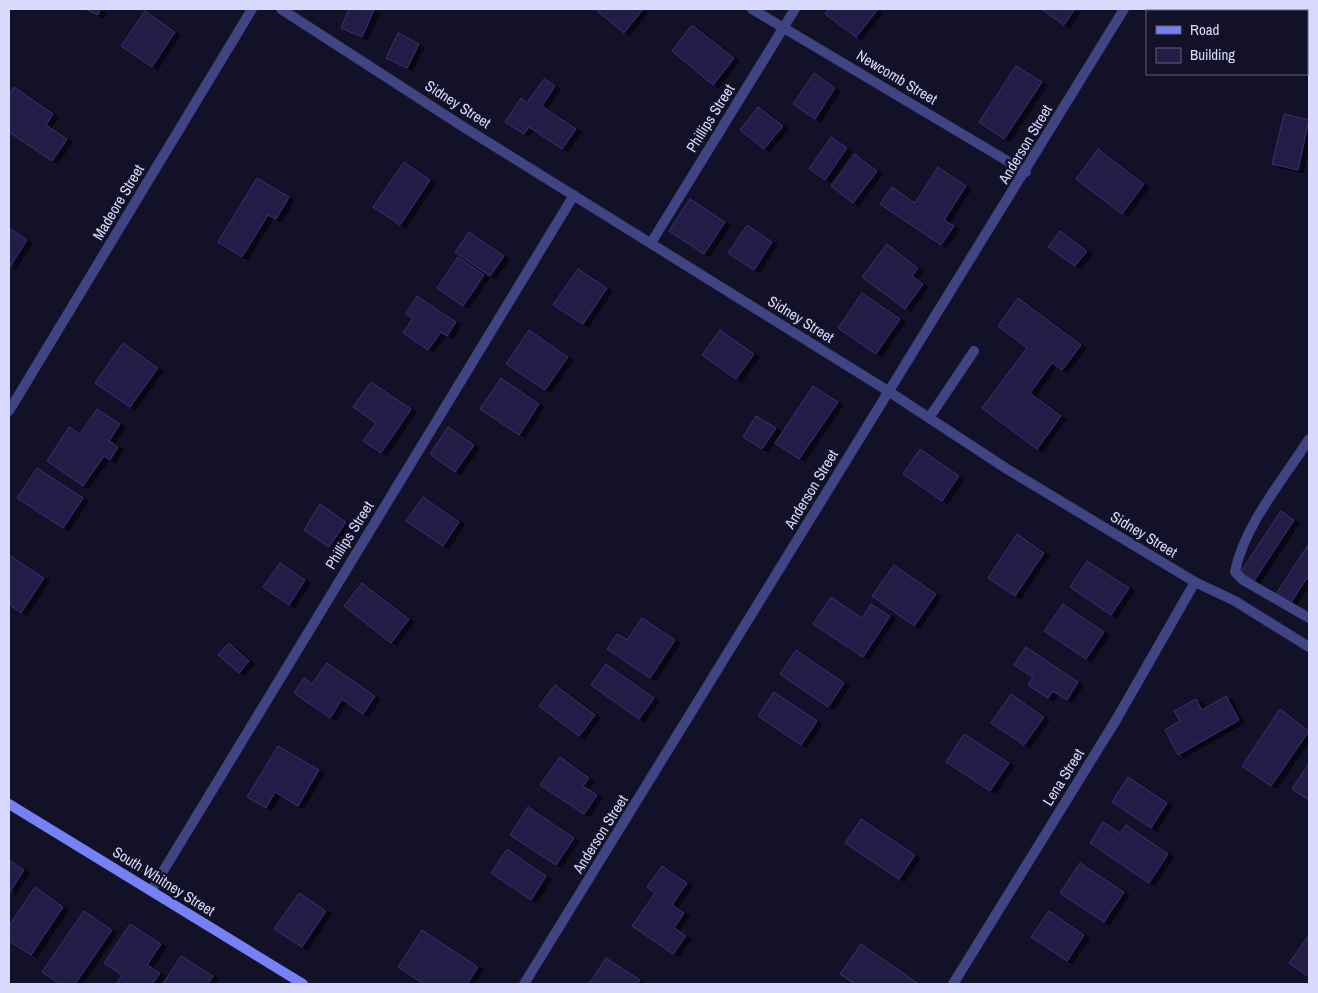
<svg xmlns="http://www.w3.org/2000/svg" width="1318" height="993" font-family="'Archivo Narrow',sans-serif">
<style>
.building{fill:#221e47;stroke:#373272;filter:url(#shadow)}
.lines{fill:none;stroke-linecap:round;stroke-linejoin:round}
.lane{stroke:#3f4483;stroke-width:10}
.street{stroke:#3f4483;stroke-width:10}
.secondary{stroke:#7681f7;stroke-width:10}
.labels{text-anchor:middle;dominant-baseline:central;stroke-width:5;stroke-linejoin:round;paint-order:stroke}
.street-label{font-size:15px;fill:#d9d9fd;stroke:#121127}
</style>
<defs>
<filter id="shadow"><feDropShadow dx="5.5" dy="3" stdDeviation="0" flood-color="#0009"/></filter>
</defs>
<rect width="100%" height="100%" fill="#121127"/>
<g class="building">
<polygon points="85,9 100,9 98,15"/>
<polygon points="349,9 374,10 362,37 341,28"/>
<polygon points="595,9 643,9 624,33"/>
<polygon points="829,9 878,9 856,37 825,14"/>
<polygon points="1041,9 1075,9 1064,25"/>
<polygon points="145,11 175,32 152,67 121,46"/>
<polygon points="692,25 734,58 713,85 672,51"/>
<polygon points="398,33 419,44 407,68 386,58"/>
<polygon points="1016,66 1042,82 1004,139 979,122"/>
<polygon points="814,73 835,88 815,119 793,104"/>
<polygon points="544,79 555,86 542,106 576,129 562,149 529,127 524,134 505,122 521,98 527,103"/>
<polygon points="14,87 53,114 46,125 67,139 52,161 9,132 9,96"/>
<polygon points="758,107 783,126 764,149 740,130"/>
<polygon points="1284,114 1309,120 1298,170 1272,164"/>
<polygon points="831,137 847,148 825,180 809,169"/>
<polygon points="1098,149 1144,184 1122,214 1076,179"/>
<polygon points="855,154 877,171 853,203 831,186"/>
<polygon points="404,162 430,180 400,225 373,207"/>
<polygon points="938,167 966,186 944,220 954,226 941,245 880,204 892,187 915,203"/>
<polygon points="257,178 289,197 276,219 268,215 242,257 218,242"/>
<polygon points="690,199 725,222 704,254 669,231"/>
<polygon points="747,225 772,242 754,270 728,253"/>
<polygon points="9,228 27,240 9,268"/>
<polygon points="1060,231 1087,251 1075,266 1048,247"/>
<polygon points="469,232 504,256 490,276 455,252"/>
<polygon points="887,244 918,268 912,276 923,284 905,309 862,277"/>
<polygon points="458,257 484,275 463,306 437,288"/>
<polygon points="578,269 607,288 583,324 553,305"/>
<polygon points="862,293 900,319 876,354 838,328"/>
<polygon points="417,296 456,322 447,336 441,332 428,350 403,333 413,318 406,314"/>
<polygon points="1018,298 1081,345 1062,370 1052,363 1030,393 1061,416 1037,449 982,408 1027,348 998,326"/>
<polygon points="529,330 568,357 545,390 506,364"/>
<polygon points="720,330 754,354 736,379 702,355"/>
<polygon points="123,343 158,368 130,407 95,383"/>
<polygon points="501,378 539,404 519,435 480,409"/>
<polygon points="371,382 411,409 381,453 363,441 376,423 353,407"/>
<polygon points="813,386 838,402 799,459 775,443"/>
<polygon points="97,409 120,424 109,441 118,447 110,460 104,456 83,486 47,461 69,427 80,434"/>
<polygon points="756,416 776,428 762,449 743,437"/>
<polygon points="448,427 474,445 455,472 430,454"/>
<polygon points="920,449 959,476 942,501 903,474"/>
<polygon points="37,468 83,498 63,528 17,498"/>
<polygon points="423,497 459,522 443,546 406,521"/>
<polygon points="320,504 346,522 329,547 304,530"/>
<polygon points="1281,511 1294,520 1254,581 1240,573"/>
<polygon points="1017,534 1044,553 1015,596 988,578"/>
<polygon points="1308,545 1309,575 1290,604 1276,594"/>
<polygon points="9,555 44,578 21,613 9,604"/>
<polygon points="1087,561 1129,588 1111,615 1070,587"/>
<polygon points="280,563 305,580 289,605 263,587"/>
<polygon points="894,565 936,594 914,626 872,596"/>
<polygon points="362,583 409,619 391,643 344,606"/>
<polygon points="831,597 862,618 871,604 890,616 863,657 813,624"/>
<polygon points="1063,604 1104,632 1086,659 1044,631"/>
<polygon points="642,618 675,640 650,678 607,649 617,634 627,640"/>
<polygon points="229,643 249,661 239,673 218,655"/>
<polygon points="1026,647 1078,682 1067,700 1053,691 1048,698 1028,685 1033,677 1014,665"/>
<polygon points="796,650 844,683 828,707 780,674"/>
<polygon points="327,663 375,696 363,714 342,699 330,718 294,693 304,678 312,684"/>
<polygon points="606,664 654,698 639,719 591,685"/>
<polygon points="555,685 595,715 579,736 539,706"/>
<polygon points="774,692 817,721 801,745 758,716"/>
<polygon points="1011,694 1044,717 1024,745 991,723"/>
<polygon points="1226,696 1239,720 1178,755 1165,730 1180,721 1174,711 1196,699 1202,710"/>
<polygon points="1280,709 1309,731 1271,786 1242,766"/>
<polygon points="964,734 1009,763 990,791 946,762"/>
<polygon points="278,746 319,770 298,806 275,792 266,808 247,797"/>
<polygon points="560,757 589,778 583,786 597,795 584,814 540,785"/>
<polygon points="1309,763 1309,800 1292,789"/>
<polygon points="1128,777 1167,803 1151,828 1112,802"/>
<polygon points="528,807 574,838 556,865 510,835"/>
<polygon points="861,819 915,855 899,879 845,843"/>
<polygon points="1103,822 1120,833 1126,825 1168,854 1149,883 1090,843"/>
<polygon points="507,849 546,876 531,900 491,873"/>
<polygon points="9,860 24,870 9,893"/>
<polygon points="1080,863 1124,892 1104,922 1060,893"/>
<polygon points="662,866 687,883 672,905 684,913 674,928 686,936 673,954 632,926 655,893 647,887"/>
<polygon points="35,887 63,907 31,955 9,941 9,926"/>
<polygon points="299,893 326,911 302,947 274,929"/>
<polygon points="84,911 112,930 75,984 60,984 42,972"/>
<polygon points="1049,911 1084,935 1067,961 1031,937"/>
<polygon points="130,924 161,944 147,965 160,973 152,984 120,984 117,983 122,975 104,963"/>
<polygon points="422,930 478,967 467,984 424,984 398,967"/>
<polygon points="1309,935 1309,977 1289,963"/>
<polygon points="861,944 919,984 855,984 840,974"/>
<polygon points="181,956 213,976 208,984 163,984"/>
<polygon points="606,958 640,980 637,984 589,984"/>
</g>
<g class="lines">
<polyline class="lane" points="929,418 974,351"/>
<g class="street">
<polyline points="281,9 462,126 888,391 1007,469 1195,582 1235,601 1309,647"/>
<polyline points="752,9 1026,172"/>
<polyline points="651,243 795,9"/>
<polyline points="9,411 252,9"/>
<path d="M 1309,439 C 1284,479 1244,525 1235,572 L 1243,580 L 1309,618"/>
<polyline points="151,891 574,195"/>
<polyline points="524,984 1124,9"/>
<polyline points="953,984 1116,720 1195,582"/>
</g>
<polyline class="secondary" points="9,804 303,984"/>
</g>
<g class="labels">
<g class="street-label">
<text transform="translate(897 77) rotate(31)">Newcomb Street</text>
<text transform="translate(458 104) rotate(33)">Sidney Street</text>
<text transform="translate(710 118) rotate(-58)">Phillips Street</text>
<text transform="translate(1025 144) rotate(-59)">Anderson Street</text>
<text transform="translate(118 202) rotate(-59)">Madeore Street</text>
<text transform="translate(801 319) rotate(32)">Sidney Street</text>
<text transform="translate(811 489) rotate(-59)">Anderson Street</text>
<text transform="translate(1144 534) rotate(31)">Sidney Street</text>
<text transform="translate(349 535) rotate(-58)">Phillips Street</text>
<text transform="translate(1063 777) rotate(-58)">Lena Street</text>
<text transform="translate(600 834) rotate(-58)">Anderson Street</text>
<text transform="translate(164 881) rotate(32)">South Whitney Street</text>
</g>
</g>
<rect width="1318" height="993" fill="none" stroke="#d9d9fd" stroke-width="20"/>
<rect x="1146" y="10" width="162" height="65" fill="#121127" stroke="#62617d"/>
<rect x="1156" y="26" width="25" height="8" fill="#7681f7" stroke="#62617d"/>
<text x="1190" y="35" font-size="15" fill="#d9d9fd">Road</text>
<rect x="1156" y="48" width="25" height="15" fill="#221e47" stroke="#62617d"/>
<text x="1190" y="60" font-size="15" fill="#d9d9fd">Building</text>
</svg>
